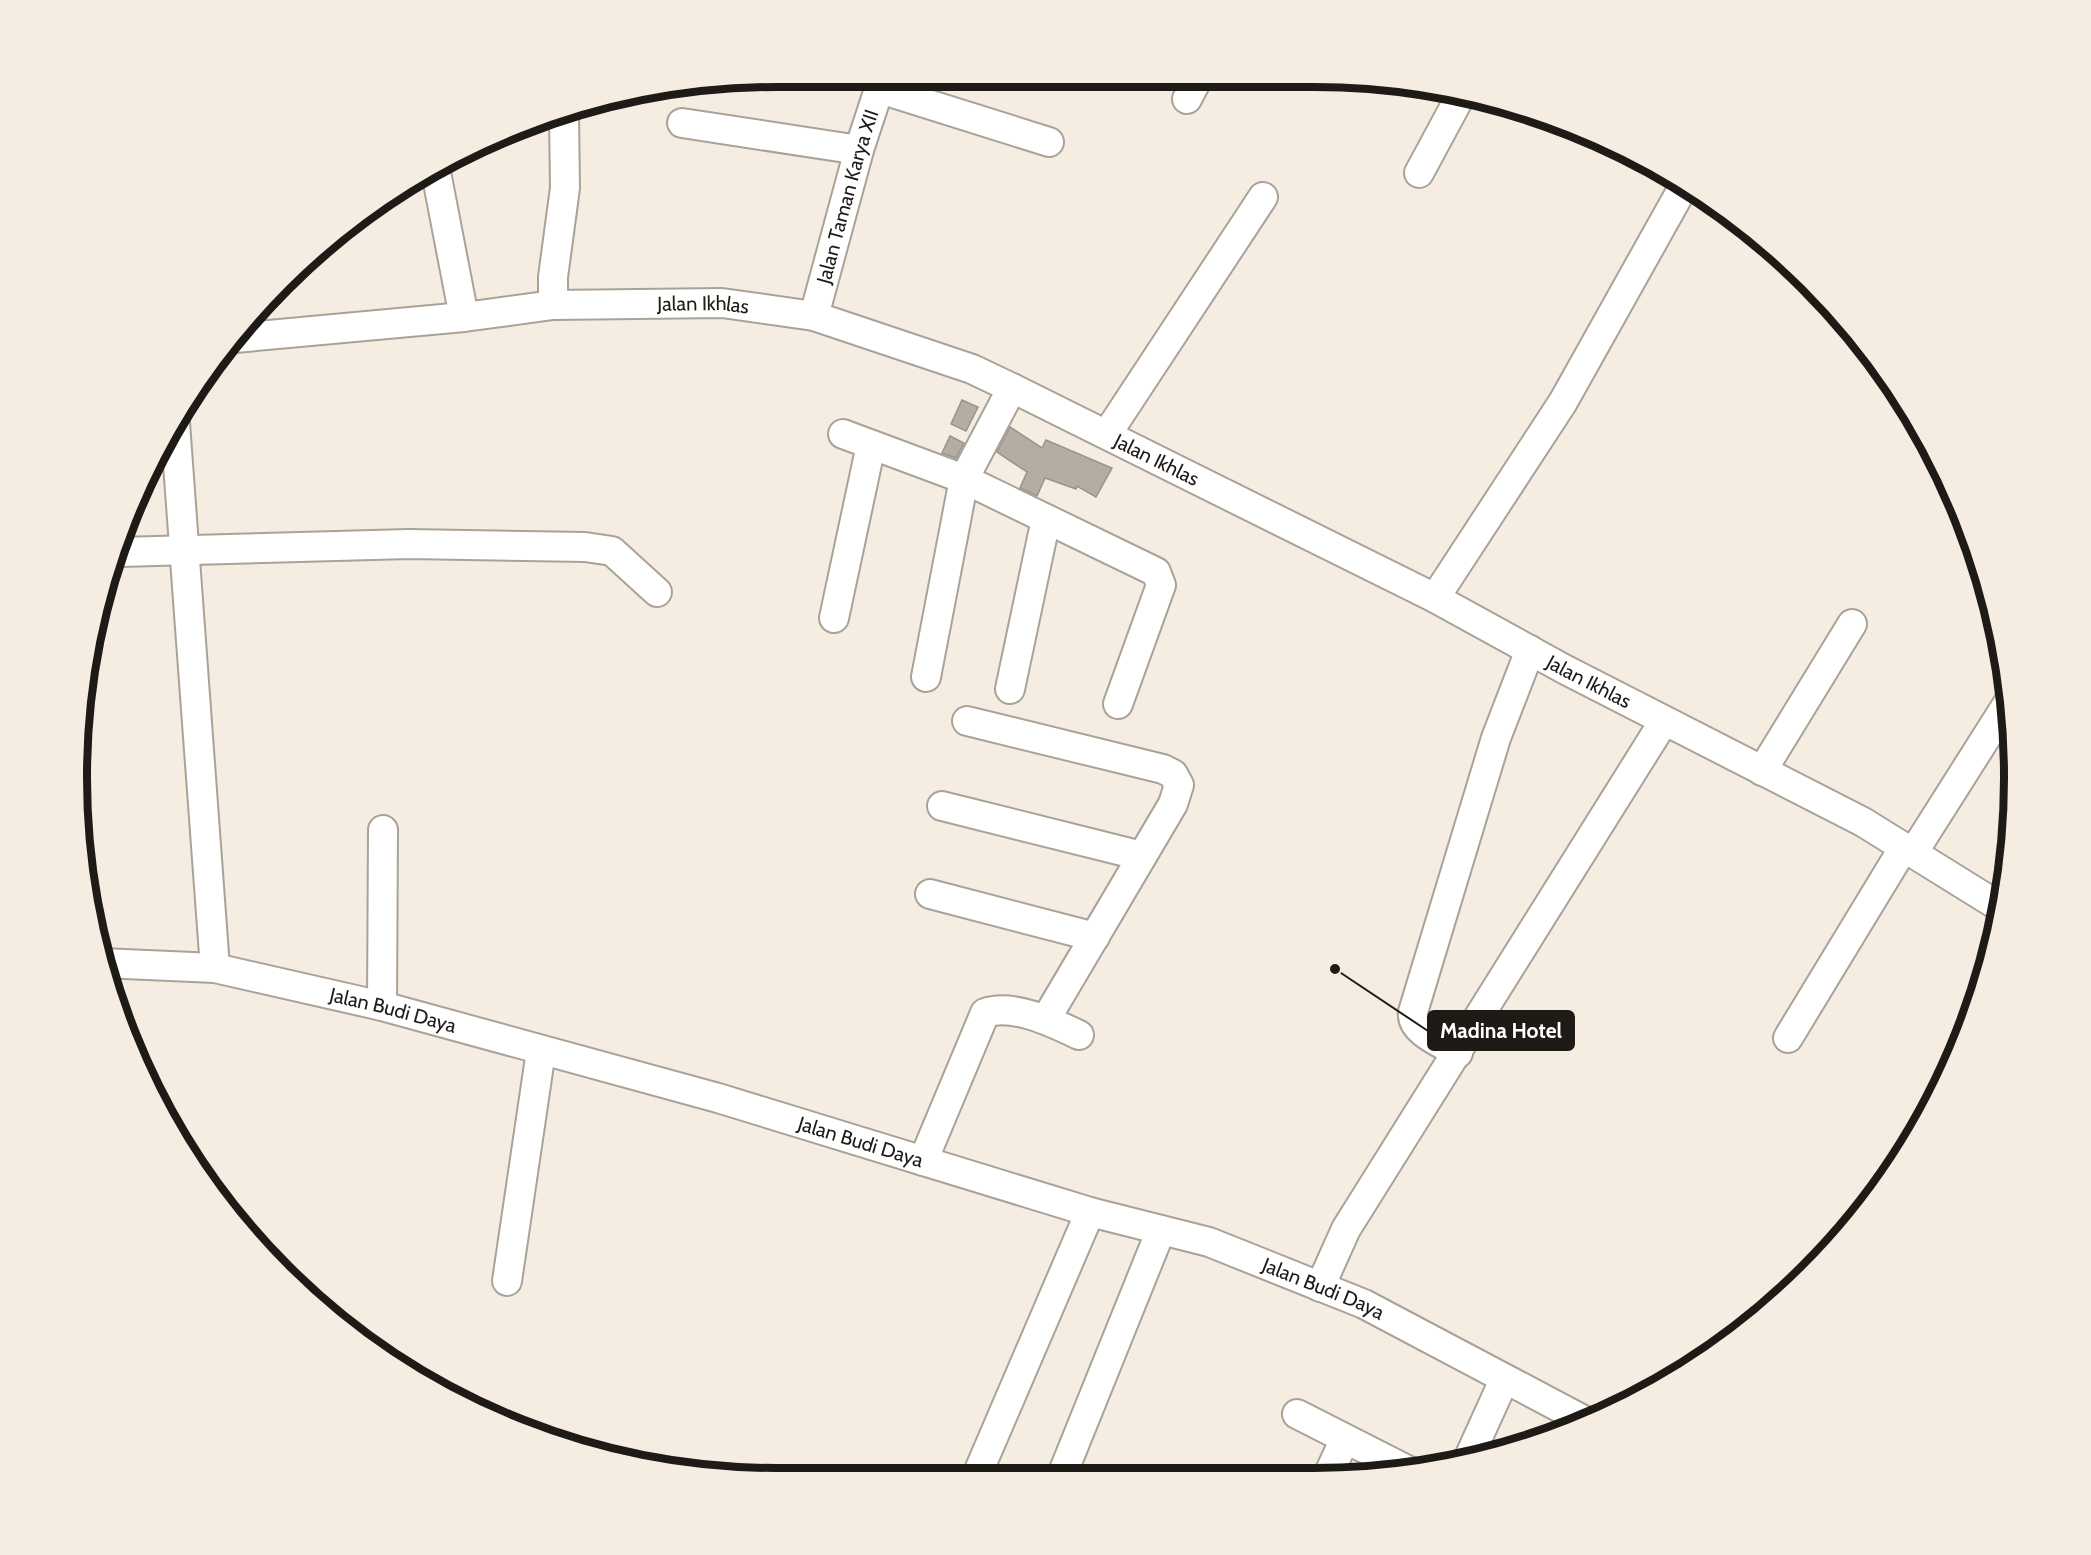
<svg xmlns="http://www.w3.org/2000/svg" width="2091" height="1555" font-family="Cabin,sans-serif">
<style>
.building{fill:#b4ada2;stroke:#9a9388;stroke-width:1.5}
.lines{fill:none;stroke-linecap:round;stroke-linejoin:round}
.minor-casing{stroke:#aaa297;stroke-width:32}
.minor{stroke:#fff;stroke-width:28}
.labels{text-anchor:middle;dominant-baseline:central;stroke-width:4.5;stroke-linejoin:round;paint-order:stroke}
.street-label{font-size:20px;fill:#1e1b17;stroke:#f5ede2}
.rim{fill:none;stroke:#1e1b17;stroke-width:8}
.leader{fill:none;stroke:#1e1b17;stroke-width:2}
.callout-dot{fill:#1e1b17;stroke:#f5ede2;stroke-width:2}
.callout{fill:#1e1b17;stroke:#1e1b17;stroke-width:2}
.callout-label{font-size:21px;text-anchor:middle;font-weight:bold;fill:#fff}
</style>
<rect width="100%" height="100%" fill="#f5ede2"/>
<g class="building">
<polygon points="962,400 978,407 966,431 951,424"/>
<polygon points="1010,427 1042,448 1046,440 1112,468 1096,497 1077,486 1076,489 1045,478 1037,496 1020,488 1027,472 997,452"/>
<polygon points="950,436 964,443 956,458 942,453"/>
</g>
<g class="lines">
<defs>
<g id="minor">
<polyline points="880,89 1049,142"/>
<polyline points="1187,99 1198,78"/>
<polyline points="682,123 859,150"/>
<polyline points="435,167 464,317"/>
<polyline points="1419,173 1461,95"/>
<polyline points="553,305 553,277 565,188 564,114"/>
<path id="s1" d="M 814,316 L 859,150 L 883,77"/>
<path id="s2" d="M 235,338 L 464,317 L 553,305 L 722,303 L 814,316 L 972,369 L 1012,388 L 1435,598 L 1564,669 L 1863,822 L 2000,907"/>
<polyline points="175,423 215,968"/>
<polyline points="843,434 964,479 1156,572 1161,585 1118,704"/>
<polyline points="1107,434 1263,197"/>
<polyline points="120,552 409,544 585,547 612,551 657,592"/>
<polyline points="1435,598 1563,402 1685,184"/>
<polyline points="834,618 871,445"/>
<polyline points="926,677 964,479 1012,388"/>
<polyline points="1010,689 1046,519"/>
<polyline points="967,721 1163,769 1173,774 1179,785 1173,804 1046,1019"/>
<polyline points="1762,771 1852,624"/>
<polyline points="942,806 1142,856"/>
<polyline points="1913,853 2008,703"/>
<polyline points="930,894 1095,937"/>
<path id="s3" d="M 102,963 L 215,968 L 382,1006 L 718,1098 L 1090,1212 L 1209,1242 L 1364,1304 L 1587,1422"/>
<polyline points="382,1006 383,830"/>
<polyline points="1788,1038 1904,847"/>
<path d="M 1458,1053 C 1444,1044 1410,1032 1413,1012 L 1496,738 L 1530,650"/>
<path d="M 923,1161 L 985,1013 C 1013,1003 1054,1023 1079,1035"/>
<polyline points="507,1281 541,1051"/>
<polyline points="1320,1287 1346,1229 1664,721"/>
<polyline points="1297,1414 1409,1471"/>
<polyline points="1470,1455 1504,1380"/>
<polyline points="1329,1473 1345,1439"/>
<polyline points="977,1475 1090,1212"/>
<polyline points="1062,1475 1161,1230"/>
</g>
</defs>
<use href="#minor" class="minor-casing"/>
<use href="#minor" class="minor"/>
</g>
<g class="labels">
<g class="street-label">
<text stroke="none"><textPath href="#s1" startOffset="124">Jalan Taman Karya XII</textPath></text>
<text stroke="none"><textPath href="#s2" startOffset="470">Jalan Ikhlas</textPath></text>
<text stroke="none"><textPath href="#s2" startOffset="954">Jalan Ikhlas</textPath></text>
<text stroke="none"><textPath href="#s2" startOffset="1440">Jalan Ikhlas</textPath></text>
<text stroke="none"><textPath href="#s3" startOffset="296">Jalan Budi Daya</textPath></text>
<text stroke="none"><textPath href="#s3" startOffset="782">Jalan Budi Daya</textPath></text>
<text stroke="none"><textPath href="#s3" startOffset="1268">Jalan Budi Daya</textPath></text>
</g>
</g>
<path d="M0 0H2091V1555H0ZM777 87H1314A690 690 0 0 1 2004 777V778A690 690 0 0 1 1314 1468H777A690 690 0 0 1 87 778V777A690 690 0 0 1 777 87Z" fill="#f5ede2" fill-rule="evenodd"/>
<path class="rim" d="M777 87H1314A690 690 0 0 1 2004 777V778A690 690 0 0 1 1314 1468H777A690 690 0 0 1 87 778V777A690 690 0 0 1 777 87Z"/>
<path class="leader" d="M1335 969L1428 1031"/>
<circle class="callout-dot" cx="1335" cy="969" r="6"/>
<rect class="callout" x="1428" y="1011" width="146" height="39" rx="6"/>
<g class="callout-label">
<text x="1501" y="1038">Madina Hotel</text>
</g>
</svg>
